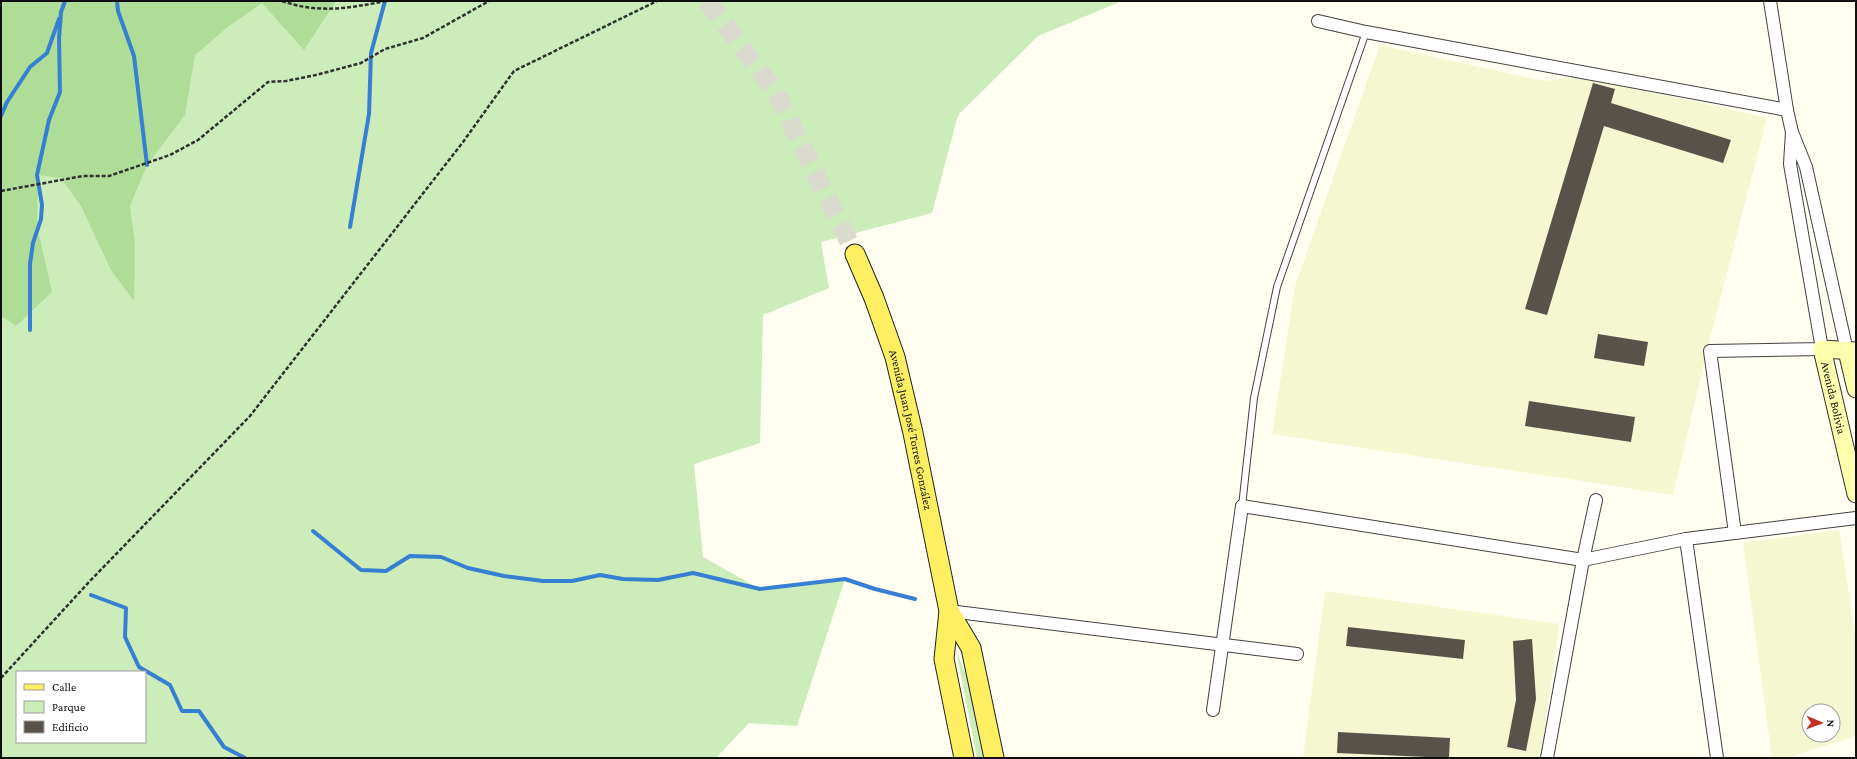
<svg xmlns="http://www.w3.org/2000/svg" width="1857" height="759" font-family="'Crimson Pro',serif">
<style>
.farmland{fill:#f5f7d0;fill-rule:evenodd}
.green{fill:#ccecb9;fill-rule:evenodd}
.forest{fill:#addd97}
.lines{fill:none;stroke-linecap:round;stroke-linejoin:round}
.stream{stroke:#377fd3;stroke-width:4}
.building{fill:#59524b}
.primary-tunnel{stroke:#dbdacf;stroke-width:19;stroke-dasharray:19 10;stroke-linecap:butt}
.lane-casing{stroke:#424242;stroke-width:8}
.street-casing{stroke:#424242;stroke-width:14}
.secondary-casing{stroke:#313131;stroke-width:19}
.primary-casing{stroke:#202020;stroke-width:21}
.path{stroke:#313131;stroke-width:2.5;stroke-dasharray:4 2;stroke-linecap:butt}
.lane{stroke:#fff;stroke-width:6}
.street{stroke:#fff;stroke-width:12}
.secondary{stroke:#fdffac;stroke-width:17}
.primary{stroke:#feee62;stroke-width:19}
.labels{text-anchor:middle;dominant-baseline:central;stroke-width:4;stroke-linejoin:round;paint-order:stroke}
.street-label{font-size:12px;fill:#0f0f0f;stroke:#fff}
</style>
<rect width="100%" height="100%" fill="#fffef1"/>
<g class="farmland">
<polygon points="1380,45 1544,81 1577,77 1626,86 1767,118 1710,338 1673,495 1272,434 1295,286"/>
<path d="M 1839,530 L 1856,637 L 1856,736 L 1787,758 L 1772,758 L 1743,543 ZM 1809,711 L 1833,711 L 1833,735 L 1809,735 Z"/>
<polygon points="1325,591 1559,624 1541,758 1303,758"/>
</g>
<g class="green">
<path d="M 1,1 L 1122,1 L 1038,36 L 958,115 L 932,213 L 821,242 L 829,288 L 763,315 L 760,443 L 694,464 L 703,557 L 760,589 L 845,579 L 797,726 L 749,723 L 716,758 L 1,758 ZM 17,672 L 145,672 L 145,742 L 17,742 Z"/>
<polygon points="956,650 975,697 986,758 977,758"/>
</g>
<polygon class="forest" points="1,1 336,1 304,50 262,3 229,26 195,55 185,115 147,165 130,206 135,245 134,301 111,270 81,206 61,178 38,175 37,226 52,292 16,326 1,316"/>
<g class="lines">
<g class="stream">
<polyline points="117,1 118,11 134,56 147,165"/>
<polyline points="1,116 7,102 30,67 47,53 59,19"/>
<polyline points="350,227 369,114 371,53 385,1"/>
<polyline points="30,330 30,264 33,243 41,219 42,205 37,175 49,120 60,92 59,38 61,12 65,1"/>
<polyline points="313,531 361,570 386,571 410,556 441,557 468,568 504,576 543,581 572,581 600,575 623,579 658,580 693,573 760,589 845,579 875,589 915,599"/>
<polyline points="91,595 126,608 125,637 139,667 170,685 182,711 199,711 224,747 245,758"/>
</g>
</g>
<g class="building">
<polygon points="1593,83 1615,89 1611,103 1731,140 1723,163 1604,126 1547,315 1525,309"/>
<polygon points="1598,334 1648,342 1644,366 1594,358"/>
<polygon points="1529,401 1635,417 1631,442 1525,426"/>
<polygon points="1348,627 1465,640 1463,659 1346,646"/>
<polygon points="1532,639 1536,699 1526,751 1507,747 1516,700 1513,641"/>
<polygon points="1338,732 1450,738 1449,758 1337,753"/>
</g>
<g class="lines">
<polyline class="primary-tunnel" points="707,1 776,93 855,254"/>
<defs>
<polyline id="lane" points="1242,506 1254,398 1277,287 1366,32"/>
<g id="street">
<polyline points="1770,1 1787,110 1792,132 1806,167 1847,351"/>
<polyline points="1318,21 1366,32 1787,110"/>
<polyline points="1735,533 1710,351 1822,349 1790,164 1792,132"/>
<polyline points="1686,539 1717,758"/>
<polyline points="949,611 1297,654"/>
<polyline points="1213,710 1242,506 1583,560 1686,539 1856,518"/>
<polyline points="1547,758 1583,560 1596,500"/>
</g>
<g id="secondary">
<polyline points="1847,351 1856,389"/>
<path id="s1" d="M 1856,351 L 1822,349 L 1856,494"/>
</g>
<g id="primary">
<path id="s2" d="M 855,254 L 874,298 L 895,357 L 913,433 L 949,611 L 944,659 L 964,758"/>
<polyline points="949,611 971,648 994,758"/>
</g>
</defs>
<use href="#lane" class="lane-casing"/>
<use href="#street" class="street-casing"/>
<use href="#secondary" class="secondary-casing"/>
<use href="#primary" class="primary-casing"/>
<g class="path">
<path d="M 282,1 C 319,14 349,8 386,1"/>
<polyline points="1,191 83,176 109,176 170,155 198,140 268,82 286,81 316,75 361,63 385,49 423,38 489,1"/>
<polyline points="1,678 89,582 250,416 463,142 514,71 657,1"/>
</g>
<use href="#lane" class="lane"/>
<use href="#street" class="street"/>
<use href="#secondary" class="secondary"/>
<use href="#primary" class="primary"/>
</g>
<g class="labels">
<g class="street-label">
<text stroke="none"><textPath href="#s1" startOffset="84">Avenida Bolivia</textPath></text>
<text stroke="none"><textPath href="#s2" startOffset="185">Avenida Juan José Torres González</textPath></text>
</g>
</g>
<rect width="1857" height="759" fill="none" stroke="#0f0f0f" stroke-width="4"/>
<rect x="16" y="671" width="130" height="72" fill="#ffffff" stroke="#9f9f9f"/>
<rect x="24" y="684" width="20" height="6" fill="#feee62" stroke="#9f9f9f"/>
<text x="52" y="691" font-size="12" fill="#0f0f0f">Calle</text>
<rect x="24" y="701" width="20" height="12" fill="#ccecb9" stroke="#9f9f9f"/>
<text x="52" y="711" font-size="12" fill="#0f0f0f">Parque</text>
<rect x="24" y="721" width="20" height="12" fill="#59524b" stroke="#9f9f9f"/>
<text x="52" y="731" font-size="12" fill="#0f0f0f">Edificio</text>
<g transform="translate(1821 723) rotate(92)"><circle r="19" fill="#ffffff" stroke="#9f9f9f"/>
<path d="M0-3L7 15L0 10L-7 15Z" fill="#c72f20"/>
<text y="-6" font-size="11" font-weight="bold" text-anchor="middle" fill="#0f0f0f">N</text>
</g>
</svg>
